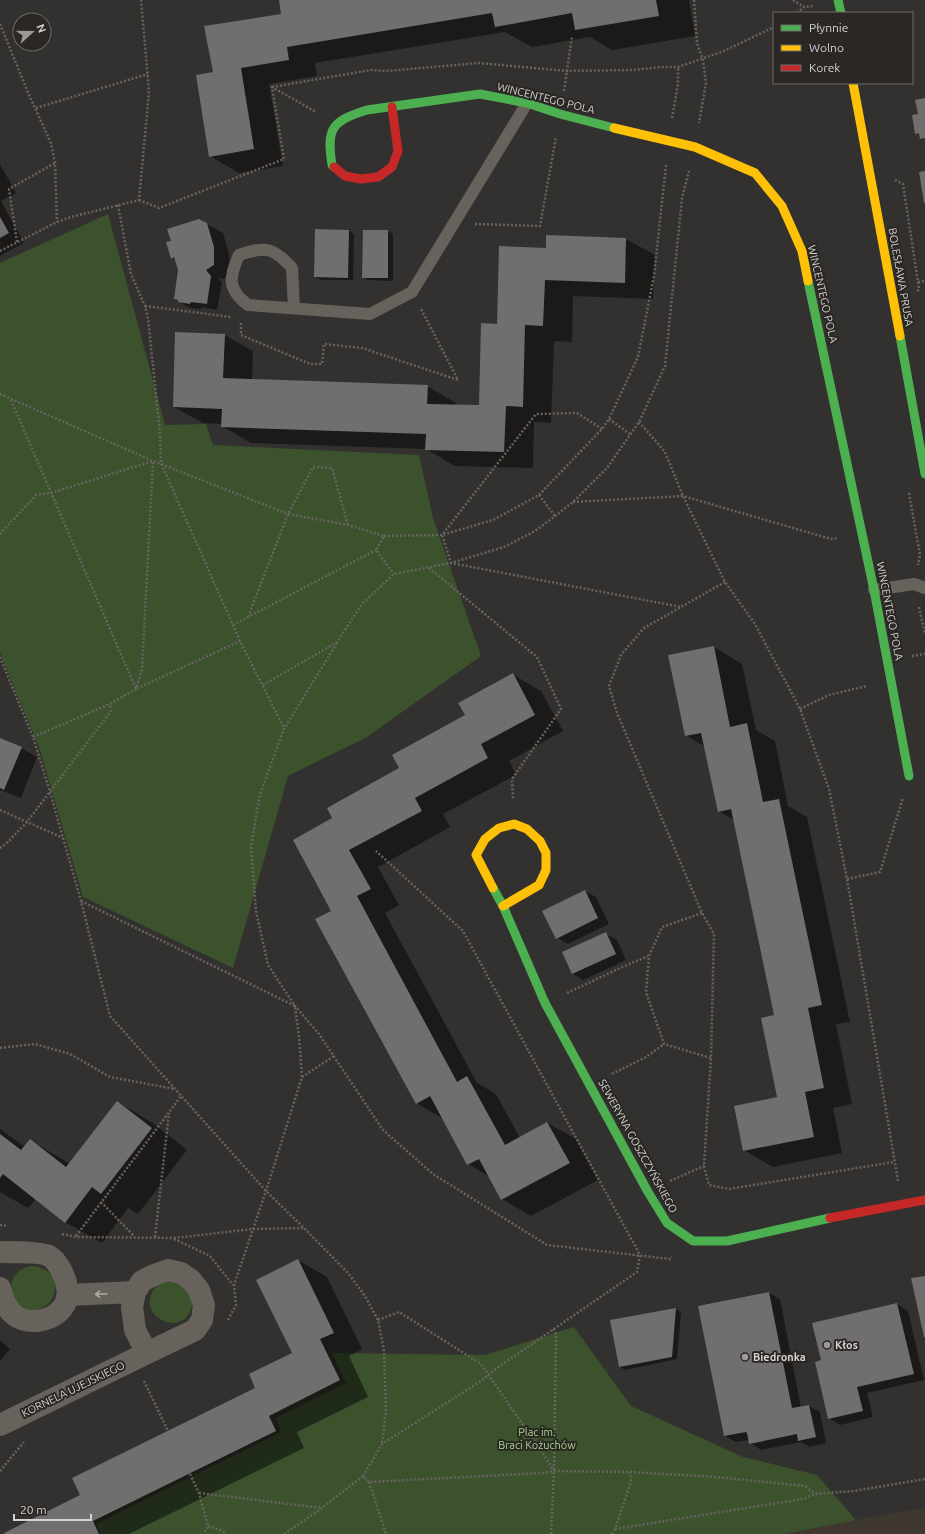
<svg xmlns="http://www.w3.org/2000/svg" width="925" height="1534" font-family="Ubuntu,sans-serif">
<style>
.built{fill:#3e3831}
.green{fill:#3b522d}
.shadow{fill:#0007}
.building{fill:#706e6e}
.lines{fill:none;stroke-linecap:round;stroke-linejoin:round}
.path{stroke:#68635f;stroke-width:2.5;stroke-dasharray:2 2;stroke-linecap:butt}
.lane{stroke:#68625c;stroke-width:12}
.street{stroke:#68625c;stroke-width:22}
.fast{stroke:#4caf50;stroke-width:9}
.slow{stroke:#ffc107;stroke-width:9}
.jam{stroke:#c62828;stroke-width:9}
.oneway{stroke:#aeaba8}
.poi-dot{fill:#9c9a98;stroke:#2a2724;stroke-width:1.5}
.labels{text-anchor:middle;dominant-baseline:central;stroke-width:4;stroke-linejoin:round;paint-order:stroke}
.street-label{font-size:11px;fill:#d4d3d1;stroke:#2a2724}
.poi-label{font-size:11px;font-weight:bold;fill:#d4d3d1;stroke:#2a2724;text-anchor:start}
.park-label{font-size:11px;fill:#a6d88b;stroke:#2a2724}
</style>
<rect width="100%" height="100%" fill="#33312f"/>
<polygon class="built" points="925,1508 925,1534 785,1534 856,1520"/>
<g class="green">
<polygon points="108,214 165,425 206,424 213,445 419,455 433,518 481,656 367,737 288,776 233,968 83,897 39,747 0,653 0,263"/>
<circle cx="33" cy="1288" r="22"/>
<path d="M 162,1281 L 178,1281 L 193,1300 C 188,1347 123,1312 162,1281 Z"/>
<polygon points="574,1327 631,1406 743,1457 817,1475 856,1520 785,1534 101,1534 96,1524 281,1432 276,1418 346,1383 332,1353 485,1355"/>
</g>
<g class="shadow">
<polygon points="280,0 689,0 695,36 612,50 590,37 532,47 505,32 315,63 317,76 269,84 283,166 239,173 210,156 214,73 282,15"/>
<polygon points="0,164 16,193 1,201 24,243 0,256"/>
<polygon points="199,220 223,233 229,254 230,274 223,279 218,278 222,283 217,310 202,307 201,309 190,308 175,299 179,270 176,260 172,258 172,242"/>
<polygon points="349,231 354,234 353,280 321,280 315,277"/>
<polygon points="388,231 393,234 393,281 368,280 363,278"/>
<polygon points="626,239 655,255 653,299 573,296 572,342 554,341 551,423 534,422 533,468 455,466 426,449 251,443 222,426 223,424 203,423 174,407 224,335 253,351 252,380 427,386 456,403 456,406 480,406 497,325 547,249"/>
<polygon points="714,647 742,664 756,730 775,741 788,806 807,817 850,1022 836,1024 852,1104 833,1108 842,1153 773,1167 744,1150 778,1098 775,1016 734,820 719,811 705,747 686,735"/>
<polygon points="512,674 541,691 563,731 509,761 516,775 443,814 450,827 378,867 399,905 385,913 477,1083 496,1094 520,1138 547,1123 576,1139 598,1180 531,1216 502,1199 490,1177 468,1164 444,1119 416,1103 332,911 333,819 401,769 466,715"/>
<polygon points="0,739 21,748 37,757 21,798 0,790"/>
<polygon points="585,891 596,897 609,924 568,944 557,938"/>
<polygon points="606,934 617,940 626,960 583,980 572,973"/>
<polygon points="117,1102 153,1123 187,1150 138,1214 128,1208 102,1243 65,1222 36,1199 28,1208 0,1192 0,1129 25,1147 30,1140 70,1164"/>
<polygon points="298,1260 327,1277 362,1349 349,1356 368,1397 297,1432 304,1448 129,1534 6,1534 81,1496 257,1389 293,1354"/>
<polygon points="769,1293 780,1299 801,1408 809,1406 820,1412 826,1443 810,1447 801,1442 761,1450 750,1443 750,1440 736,1442 725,1436"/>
<polygon points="897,1304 908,1311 924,1380 867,1393 873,1417 840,1425 829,1418 823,1361"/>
<polygon points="676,1309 681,1312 677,1359 625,1370 620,1367 611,1321"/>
<polygon points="0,1340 10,1349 0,1361"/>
</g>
<g class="building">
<polygon points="279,0 656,0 659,16 575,30 572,13 495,27 492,13 287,47 289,60 241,68 254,149 209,157 196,75 213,72 204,26 281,14"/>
<polygon points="925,98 925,138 920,139 919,133 915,134 912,115 918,114 915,100"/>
<polygon points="925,171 925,203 924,203 919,172"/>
<polygon points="0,217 9,233 0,238"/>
<polygon points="199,219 207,223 214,247 214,265 206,270 211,276 207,304 191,302 190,304 178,302 178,300 174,299 178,270 174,257 171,259 166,242 171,241 167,229"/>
<polygon points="315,229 349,230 348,278 314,277"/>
<polygon points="363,230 388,230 388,278 362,278"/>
<polygon points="546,235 626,238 625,283 545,280 543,326 525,325 523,407 506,406 504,452 425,450 426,434 221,427 222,409 173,407 175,332 225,334 223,378 428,385 427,404 479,405 481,323 497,324 499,246 546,248"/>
<polygon points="714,646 730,727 747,723 763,802 779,799 822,1005 808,1008 824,1088 805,1092 814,1137 743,1151 734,1106 777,1097 761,1018 774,1015 731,809 718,812 701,733 685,736 668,655"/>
<polygon points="513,673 535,715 481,744 488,758 415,798 422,811 349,850 371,889 357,896 457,1082 467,1076 505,1145 547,1122 570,1163 501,1200 479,1159 467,1165 430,1096 416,1104 315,919 331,911 293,840 332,818 327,808 399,768 392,755 465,715 458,703"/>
<polygon points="0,738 22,747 4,790 0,788"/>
<polygon points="585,890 598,918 556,939 542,911"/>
<polygon points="606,932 616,954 572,974 562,952"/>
<polygon points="117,1101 152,1128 101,1194 92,1187 65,1223 3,1174 0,1178 0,1134 21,1150 30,1139 66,1167"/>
<polygon points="298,1259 334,1333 320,1339 340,1380 269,1416 276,1431 93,1521 99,1534 5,1534 4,1533 80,1495 72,1478 255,1388 249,1374 292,1353 256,1280"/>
<polygon points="925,1276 925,1337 924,1337 911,1278"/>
<polygon points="769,1292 792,1408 809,1405 816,1437 798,1441 797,1434 749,1444 747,1433 746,1432 724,1436 698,1306"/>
<polygon points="897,1303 914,1374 857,1387 863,1411 828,1419 815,1362 821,1360 812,1323"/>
<polygon points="676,1308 672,1357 619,1367 610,1320"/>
</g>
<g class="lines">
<g class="path">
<polyline points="694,0 697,43 703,60 706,83 699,123"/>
<polyline points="793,0 804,7"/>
<polyline points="797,13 804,7 814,6"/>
<polyline points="0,24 29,95 51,143 55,163 57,222"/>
<polyline points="272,87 371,70 387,71 479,63 567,71 633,70 661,67 678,67 724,51 774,27"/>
<polyline points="564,91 572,36"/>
<polyline points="36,108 148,74"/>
<polyline points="672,118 678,84 678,67"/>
<polyline points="666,165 654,276 638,357 609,419 602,429 539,495 493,520 442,535 451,563 681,607"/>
<polyline points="895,180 903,184 919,289 917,292"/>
<polyline points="139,200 159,208 284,159 272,87 316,112"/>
<polyline points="118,205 131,274 145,306 148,318 160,433 161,463 240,641 284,728"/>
<polyline points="475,224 540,226 556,137"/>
<polyline points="17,242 9,189 55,163"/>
<polyline points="0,251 57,222 71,217 139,200 149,91 141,0"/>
<polyline points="918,282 925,281"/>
<polyline points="145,306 231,317"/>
<polyline points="241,323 241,335 310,364 322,364 324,344 362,348 458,380 421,309"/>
<polyline points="0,394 153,461 288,514 348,525 384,536 376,550 394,574"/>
<polyline points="11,400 136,689 240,641"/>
<polyline points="609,419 630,434"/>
<polyline points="639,422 665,452 683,496 725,582 755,624 800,709 829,789 847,879 898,1181"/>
<polyline points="909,493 920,555 918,565"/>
<polyline points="539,495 555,516"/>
<polyline points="573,502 683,496 831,539 838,538"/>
<polyline points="0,534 36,495 51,493 153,461 142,669 136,689 110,704 33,737"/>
<polyline points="384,536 442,535 536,414 577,413 602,429"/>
<polyline points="429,568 537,657 561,709 512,779 513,800"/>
<polyline points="725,582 644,628 621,655 609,686 617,713 702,913 714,934 711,1058 704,1166 709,1185 729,1189 894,1162"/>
<polyline points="919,607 925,634"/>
<polyline points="248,617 288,514 313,467 332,468 348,525"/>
<polyline points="233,625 376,550"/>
<polyline points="337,643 284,729 260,794 251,847 256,911 268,965 295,1006 319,1034 383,1130 433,1174 547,1245 670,1259 672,1257"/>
<polyline points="912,656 925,654"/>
<polyline points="0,657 33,737 50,792 81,901 110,1016 266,1191 304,1228 348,1273 365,1296 378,1320 384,1351 386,1411 382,1444"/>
<polyline points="263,685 337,642 362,604 394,574 451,563 504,547 535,531 555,516 573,502 607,468 639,422 665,366 682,198 689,171"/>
<polyline points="800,709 829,695 867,686"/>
<polyline points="0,810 63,838"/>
<polyline points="0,848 6,844 27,822 111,711 110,704"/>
<polyline points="847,879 880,872 903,798"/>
<polyline points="81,901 295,1006"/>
<polyline points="702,913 662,927 649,956 646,992 664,1044 711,1058"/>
<polyline points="567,993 620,968 648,956"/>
<polyline points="0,1048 35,1044 70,1054 110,1077 175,1089"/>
<polyline points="612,1074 646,1057 664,1044"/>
<polyline points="302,1077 334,1056"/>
<polyline points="670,1181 704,1166"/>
<polyline points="101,1202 134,1236"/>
<polyline points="0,1225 7,1226"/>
<polyline points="62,1234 76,1237 174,1238 253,1229 304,1228"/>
<polyline points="76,1236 182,1095"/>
<polyline points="155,1237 169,1113"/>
<polyline points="174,1239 210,1256 233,1285"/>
<polyline points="228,1320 236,1305 234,1285 266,1191 302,1077 299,1036 295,1007"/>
<polyline points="378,1320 399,1312 481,1364 544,1455 554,1471"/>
<polyline points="144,1381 168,1431"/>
<polyline points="0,1471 24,1442"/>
<polyline points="190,1474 199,1493 208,1526 204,1534"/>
<polyline points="363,1476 382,1444 481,1381 494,1370 637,1272 640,1255 463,931 376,851"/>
<polyline points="369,1482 386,1534"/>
<polyline points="199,1493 322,1508"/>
<polyline points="208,1526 223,1531 225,1534"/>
<polyline points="615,1529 803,1499 815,1494 854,1491 925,1479"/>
<polyline points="284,1534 322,1508 363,1476 369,1482 543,1473 554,1471 630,1472 716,1477 805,1486 815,1494"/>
<polyline points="551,1534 554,1471 556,1334 553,1329"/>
<polyline points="612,1534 615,1529 631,1481 630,1472"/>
</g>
<g class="lane">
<path d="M 294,308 L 292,268 C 273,247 266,246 239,255 C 229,277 227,289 248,305 L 370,314 L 412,292 L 527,103"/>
<polyline points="874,590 914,584 925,588"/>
</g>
<g class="street">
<path d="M 0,1252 C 9,1252 43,1252 49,1256 C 55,1259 59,1266 62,1272 C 67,1282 71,1297 63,1307 C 52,1323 24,1326 11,1312 C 5,1305 2,1297 0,1288"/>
<polyline points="68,1295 135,1292"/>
<polyline points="0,1425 147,1353 195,1330 202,1320 204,1305 199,1290 191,1280 181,1273 168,1270 154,1275 142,1281 135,1292 132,1307 135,1330 147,1353"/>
</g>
<g class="fast">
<polyline points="838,0 841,13"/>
<path d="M 334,167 L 332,165 C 326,128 332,121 367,110 L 480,94 L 527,103 L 560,114 L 614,128"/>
<polyline points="808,281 874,590 909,776"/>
<polyline points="900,336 925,474"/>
<polyline points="493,888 503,906 545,1003 648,1192 667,1223 693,1241 727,1241 830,1218"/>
</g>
<g class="slow">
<polyline points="853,83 900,336"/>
<polyline points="614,128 695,147 755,173 782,206 802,251 808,281"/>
<polyline points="493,888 476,855 485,839 499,828 514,824 527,829 540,841 546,853 546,870 539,885 503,906"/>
</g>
<g class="jam">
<polyline points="334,167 345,176 361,179 378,177 392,167 398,151 392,107"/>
<polyline points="830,1218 925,1200"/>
</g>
</g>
<defs><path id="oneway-shaft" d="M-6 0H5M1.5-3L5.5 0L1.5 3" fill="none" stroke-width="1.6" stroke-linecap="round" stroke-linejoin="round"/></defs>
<use class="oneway" href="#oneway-shaft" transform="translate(101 1294) rotate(177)"/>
<g class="poi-dot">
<circle cx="827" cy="1345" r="4"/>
<circle cx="745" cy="1357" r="4"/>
</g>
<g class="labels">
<g class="street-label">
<text transform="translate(546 98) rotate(14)">WINCENTEGO POLA</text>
<text transform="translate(901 277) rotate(80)">BOLESŁAWA PRUSA</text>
<text transform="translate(823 294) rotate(77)">WINCENTEGO POLA</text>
<text transform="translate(890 611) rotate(79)">WINCENTEGO POLA</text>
<text transform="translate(638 1146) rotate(61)">SEWERYNA GOSZCZYŃSKIEGO</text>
<text transform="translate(73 1389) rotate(-26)">KORNELA UJEJSKIEGO</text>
</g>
<g class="poi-label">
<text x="835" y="1345">Kłos</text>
<text x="753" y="1357">Biedronka</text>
</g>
<g class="park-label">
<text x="537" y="1432">Plac im.<tspan x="537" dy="13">Braci Kożuchów</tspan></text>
</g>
</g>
<rect x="773" y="12" width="140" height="72" fill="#2a2724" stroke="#6e6c69"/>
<rect x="781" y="25" width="20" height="6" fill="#4caf50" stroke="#6e6c69"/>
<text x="809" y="32" font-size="12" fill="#d4d3d1">Płynnie</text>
<rect x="781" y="45" width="20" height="6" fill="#ffc107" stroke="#6e6c69"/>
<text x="809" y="52" font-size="12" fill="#d4d3d1">Wolno</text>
<rect x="781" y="65" width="20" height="6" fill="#c62828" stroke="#6e6c69"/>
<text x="809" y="72" font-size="12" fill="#d4d3d1">Korek</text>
<g transform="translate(32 32) rotate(69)"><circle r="19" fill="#2a2724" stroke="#6e6c69"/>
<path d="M0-3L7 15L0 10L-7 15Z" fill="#9c9a98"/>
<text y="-6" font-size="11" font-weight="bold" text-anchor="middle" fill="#d4d3d1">N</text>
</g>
<path d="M14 1514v6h77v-6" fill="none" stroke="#d4d3d1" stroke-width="2"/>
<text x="20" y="1514" font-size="12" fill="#d4d3d1" stroke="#2a2724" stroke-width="3" paint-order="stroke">20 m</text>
</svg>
